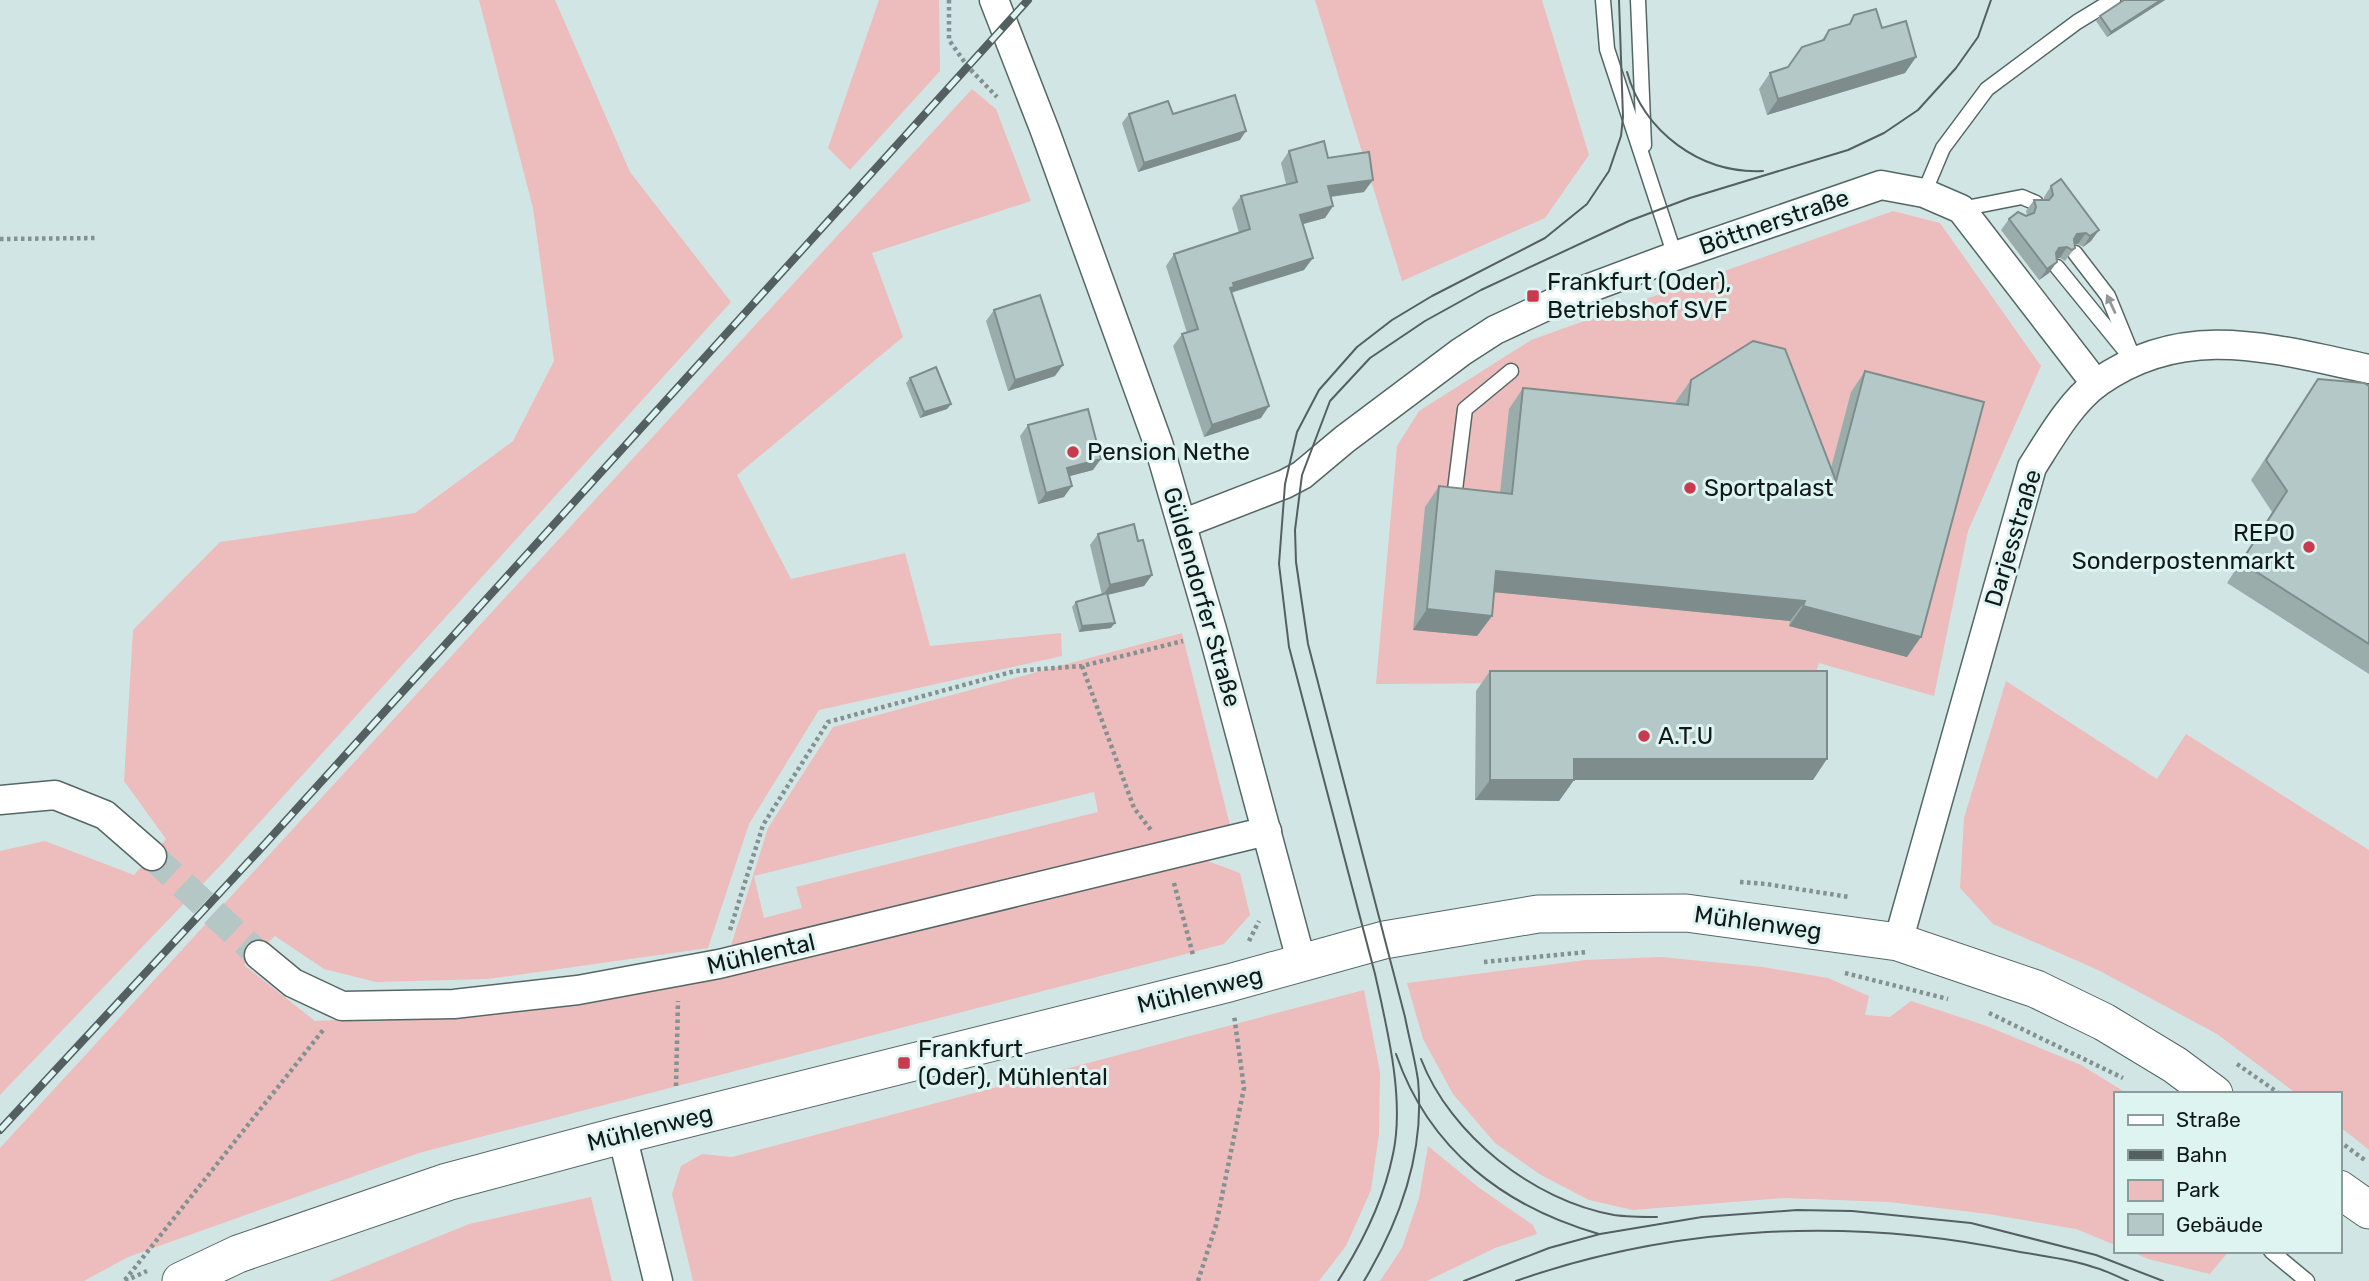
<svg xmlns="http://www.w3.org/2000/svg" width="2369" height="1281" font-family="Rubik,sans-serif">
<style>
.green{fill:#edbcbc;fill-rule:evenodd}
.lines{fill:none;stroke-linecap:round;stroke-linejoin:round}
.minor-tunnel{stroke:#b4c7c5;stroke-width:28;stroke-dasharray:28 14;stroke-linecap:butt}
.service-casing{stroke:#546765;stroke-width:17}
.minor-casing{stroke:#546765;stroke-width:31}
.tertiary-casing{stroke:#546765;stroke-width:39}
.path{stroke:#839291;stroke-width:4.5;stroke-dasharray:3.5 3.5;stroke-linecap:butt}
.service{stroke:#fff;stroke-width:14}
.minor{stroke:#fff;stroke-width:28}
.tertiary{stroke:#fff;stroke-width:37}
.tram{stroke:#546060;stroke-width:2}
.rail-casing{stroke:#546060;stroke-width:8}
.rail{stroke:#def4f1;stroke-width:5;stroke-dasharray:16;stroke-linecap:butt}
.wall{fill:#9badab}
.shaded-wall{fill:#7e8d8b}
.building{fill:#b4c9c7;stroke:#7e8d8b;stroke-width:2}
.oneway{fill:#949797}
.poi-dot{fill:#ca3a4e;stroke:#def4f1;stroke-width:2.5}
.labels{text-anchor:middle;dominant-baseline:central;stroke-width:6;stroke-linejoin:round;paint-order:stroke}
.street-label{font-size:24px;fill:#111818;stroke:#def4f1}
.poi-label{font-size:24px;fill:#111818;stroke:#def4f1;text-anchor:start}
</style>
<rect width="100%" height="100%" fill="#d1e6e4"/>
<g class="green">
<polygon points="479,0 555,0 630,172 731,302 220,866 0,1095 0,851 45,841 134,875 166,839 124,781 133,630 220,542 415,513 513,441 554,361 533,208"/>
<polygon points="879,0 939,0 940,71 850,170 828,148"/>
<polygon points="1315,0 1542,0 1589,155 1545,218 1402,281"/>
<polygon points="972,89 996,109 1031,201 872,253 903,337 737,475 791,579 905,553 930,646 1061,633 1062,656 819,710 749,824 708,948 488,979 376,982 324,969 275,936 244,965 315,1021 457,1014 1197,857 1240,873 1250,915 1224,944 419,1153 128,1257 84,1281 0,1281 0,1148"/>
<polygon points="1893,211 1940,223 2041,366 1968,531 1934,696 1819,663 1813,681 1376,684 1397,446 1419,411 1531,340"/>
<path d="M 1182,633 L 1231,829 L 729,952 L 768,828 L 833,727 ZM 1094,792 L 1098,812 L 796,887 L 802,908 L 764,918 L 754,876 Z"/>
<polygon points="2006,681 2157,779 2186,734 2369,850 2369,1150 2339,1126 2339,1094 2297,1094 2217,1034 2098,970 1993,924 1960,888 1964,818"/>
<polygon points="1661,957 1763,967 1828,978 1869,996 1865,1015 1890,1017 1911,1001 1984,1025 2081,1065 2128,1094 2115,1094 2115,1245 2076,1229 1988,1214 1889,1202 1784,1198 1633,1210 1589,1200 1541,1175 1495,1143 1453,1094 1423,1039 1407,983 1585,960"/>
<polygon points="1364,990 1380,1072 1379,1134 1371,1190 1346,1246 1319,1281 693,1281 672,1194 681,1166 702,1154 732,1157"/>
<polygon points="1428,1146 1478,1187 1533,1225 1537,1234 1495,1248 1427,1281 1380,1281 1402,1248 1419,1198"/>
<polygon points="591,1197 612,1281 329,1281 469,1224"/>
<polygon points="2130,1251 2229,1251 2210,1274 2148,1259"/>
</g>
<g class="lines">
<polyline class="minor-tunnel" points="152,856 259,955"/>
<defs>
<g id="service">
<polyline points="1603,0 1607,49 1675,256"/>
<polyline points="1638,0 1644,145"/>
<polyline points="1924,193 1943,148 1987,89 2077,22 2113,0"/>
<polyline points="1961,209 2022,197 2036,203"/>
<polyline points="2075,253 2108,296 2135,362"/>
<polyline points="2057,267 2127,353"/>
<polyline points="1454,498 1465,409 1511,371"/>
<polyline points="2271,1251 2307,1281"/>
</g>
<g id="minor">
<polyline points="994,0 1045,131 1158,443 1213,633 1302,964"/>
<polyline points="1182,524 1285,484 1302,475 1345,439 1461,352 1495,330 1568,296 1675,256 1881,185 1924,193 1961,209 2096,384"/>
<polyline points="0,800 55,795 105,815 152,856"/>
<path d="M 1898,942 L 2032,467 C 2050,439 2070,403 2097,383 C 2185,320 2273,349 2369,369"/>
<polyline points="259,955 293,983 342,1006 454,1004 578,990 719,964 1267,831"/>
<polyline points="622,1135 658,1281"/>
</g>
<g id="tertiary">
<polyline points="2339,1189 2369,1210"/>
<polyline points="181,1281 238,1254 447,1182 622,1135 1229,983 1384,940 1538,914 1686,913 1898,942 2036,989 2104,1022 2175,1065 2214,1094"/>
</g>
</defs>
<use href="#service" class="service-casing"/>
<use href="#minor" class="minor-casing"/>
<use href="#tertiary" class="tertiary-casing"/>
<g class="path">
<polyline points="949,0 949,40 968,67 997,97"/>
<polyline points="0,239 97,238"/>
<polyline points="1082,666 1134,808 1151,830"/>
<polyline points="1740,882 1766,884 1849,897"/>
<polyline points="1174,883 1193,955"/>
<polyline points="730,930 763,825 828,722 1015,671 1082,666 1183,641"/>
<polyline points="1249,941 1259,921"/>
<polyline points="1484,962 1587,952"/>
<polyline points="1845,973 1948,999"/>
<polyline points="1989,1013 2123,1078"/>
<polyline points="2237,1064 2280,1094"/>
<polyline points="676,1086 678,1001"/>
<polyline points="2339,1141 2366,1161"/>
<polyline points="125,1280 324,1029"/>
<polyline points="125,1281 147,1271"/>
<polyline points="1198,1281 1216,1225 1244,1088 1234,1015"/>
</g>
<use href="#service" class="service"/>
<use href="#minor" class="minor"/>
<use href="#tertiary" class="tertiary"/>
<g class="tram">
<path d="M 1627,72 C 1644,132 1700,174 1763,171"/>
<path d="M 1396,1054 C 1429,1150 1505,1207 1599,1234"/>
<path d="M 1421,1059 C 1450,1135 1534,1201 1614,1215 C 1628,1217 1643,1217 1657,1217"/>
<path d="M 1338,1281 C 1363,1242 1384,1199 1393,1154 C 1405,1099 1387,1028 1375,974 L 1289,647 L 1279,564 L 1285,484 L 1297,432 L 1319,390 L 1357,347 L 1392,320 L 1432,296 L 1545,238 L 1587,204 L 1609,171 L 1621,136 L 1623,117 L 1619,0"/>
<path d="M 1364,1281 C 1400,1221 1425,1152 1418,1080 C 1415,1059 1409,1038 1405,1017 L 1308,644 L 1296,562 L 1295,530 L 1302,475 L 1330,401 L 1370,358 L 1425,321 L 1481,290 L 1629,221 L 1690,198 L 1848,150 L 1884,133 L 1918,110 L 1956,68 L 1978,37 L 1991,0"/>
<polyline points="1464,1281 1549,1248 1600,1234 1702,1217 1797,1210 1852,1211 1971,1223 2096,1255 2163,1281"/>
<path d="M 1516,1281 C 1675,1225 1850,1217 2015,1251 C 2040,1256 2068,1258 2093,1267 C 2105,1270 2116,1276 2128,1281"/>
</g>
<defs>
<polyline id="rail" points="0,1130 264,845 1028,0"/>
</defs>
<use href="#rail" class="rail-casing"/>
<use href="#rail" class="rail"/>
</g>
<g class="wall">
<polygon points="2121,0 2165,0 2107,37 2096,21 2100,16 2121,2"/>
<polygon points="1854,15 1882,28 1916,57 1905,73 1767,115 1759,89 1770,73 1788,68 1821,41 1829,30 1848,25"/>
<polygon points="1129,114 1173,114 1240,140 1138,172 1122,123"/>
<polygon points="1289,151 1328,158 1364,192 1331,197 1333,206 1325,218 1303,224 1304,270 1231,293 1261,418 1204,437 1173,346 1182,334 1187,333 1166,266 1174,254 1239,233 1232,208 1241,196 1286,184 1281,163"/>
<polygon points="2051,186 2099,230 2091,241 2083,247 2078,244 2075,244 2075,248 2065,261 2060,258 2056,258 2049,273 2039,280 2001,230 2009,219 2027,215 2026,211 2034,200 2044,200 2044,197"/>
<polygon points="994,310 1055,376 1008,391 986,321"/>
<polygon points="1865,371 1907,657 1789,626 1790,621 1494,592 1492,616 1477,636 1413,630 1425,507 1439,486 1500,493 1509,409 1523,388 1676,404 1676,401 1691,380 1831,468 1851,392"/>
<polygon points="910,378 951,404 947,409 920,418 906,383"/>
<polygon points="2318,379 2369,386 2369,674 2227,583 2272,512 2251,480"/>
<polygon points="1028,425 1093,470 1069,476 1064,497 1038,504 1020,436"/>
<polygon points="1098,534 1138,541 1152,575 1144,586 1108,595 1111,628 1079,632 1072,607 1076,602 1102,595 1090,545"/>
<polygon points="1490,671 1813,780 1574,780 1559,801 1475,800 1476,691"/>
</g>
<g class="shaded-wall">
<polygon points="2161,0 2165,0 2107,37 2111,32"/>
<polygon points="1916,57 1905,73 1767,115 1778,99"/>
<polygon points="1246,131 1240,140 1138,172 1144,163"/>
<polygon points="1373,180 1364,192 1320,198 1328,186"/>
<polygon points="1333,206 1325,218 1292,227 1300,215"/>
<polygon points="2099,230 2091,241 2083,247 2090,236"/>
<polygon points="2086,233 2078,244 2070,245 2066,250 2077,234"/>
<polygon points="2067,247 2060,258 2052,259 2059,248"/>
<polygon points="1313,258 1304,270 1229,293 1226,299 1233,283"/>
<polygon points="2057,262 2049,273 2039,280 2047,269"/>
<polygon points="1063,365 1055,376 1008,391 1015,380"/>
<polygon points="951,404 947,409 920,418 924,412"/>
<polygon points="1269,406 1261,418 1204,437 1212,425"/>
<polygon points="1101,459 1093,470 1059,479 1067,468"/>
<polygon points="1072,486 1064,497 1038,504 1046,493"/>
<polygon points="1496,571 1805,601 1790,621 1482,591"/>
<polygon points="1152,575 1144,586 1102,596 1110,585"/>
<polygon points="1803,606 1921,637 1907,657 1789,626"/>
<polygon points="1427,609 1492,616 1477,636 1413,630"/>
<polygon points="1115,623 1111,628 1079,632 1082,626"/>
<polygon points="1574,759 1827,759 1813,780 1574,780 1559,801 1475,800 1490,780"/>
</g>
<g class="building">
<polygon points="2124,0 2161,0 2111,32 2100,16"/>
<polygon points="1876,9 1882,28 1906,21 1916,57 1778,99 1770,73 1788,67 1802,47 1824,40 1829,30 1850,24 1854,15"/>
<polygon points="1235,95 1246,131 1144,163 1129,114 1168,101 1173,114"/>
<polygon points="1324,141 1328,158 1369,152 1373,180 1328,186 1333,206 1300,215 1313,258 1233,283 1234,287 1230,288 1269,406 1212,425 1182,334 1198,329 1174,254 1250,229 1241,196 1297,182 1289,151"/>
<polygon points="2061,179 2099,230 2090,236 2086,233 2077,234 2074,239 2075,248 2072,250 2067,247 2059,248 2056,253 2057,262 2047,269 2009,219 2018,212 2026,216 2034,213 2036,207 2034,200 2049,200 2053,195 2051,186"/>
<polygon points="1040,295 1063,365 1015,380 994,310"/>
<polygon points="1753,341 1785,349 1836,481 1865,371 1984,402 1921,637 1803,606 1805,601 1496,571 1492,616 1427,609 1439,486 1512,494 1523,388 1688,405 1691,380"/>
<polygon points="936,367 951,404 924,412 910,378"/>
<polygon points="2318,379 2364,383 2369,386 2369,644 2241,562 2287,491 2266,460"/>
<polygon points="1088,409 1101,459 1067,468 1072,486 1046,493 1028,425"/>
<polygon points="1134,524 1138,541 1143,540 1152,575 1110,585 1098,534"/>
<polygon points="1107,593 1115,623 1082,626 1076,602"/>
<polygon points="1490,671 1827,671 1827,759 1574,759 1574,780 1490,780"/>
</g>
<defs><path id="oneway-solid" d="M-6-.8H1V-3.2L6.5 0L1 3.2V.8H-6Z" transform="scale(1.75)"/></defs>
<use class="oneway" href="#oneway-solid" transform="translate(2111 304) rotate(-115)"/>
<g class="poi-dot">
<rect x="1526" y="289" width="14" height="14" rx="3.5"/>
<circle cx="1073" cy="452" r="7"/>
<circle cx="1690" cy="488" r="7"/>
<circle cx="2309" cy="547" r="7"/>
<circle cx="1644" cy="736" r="7"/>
<rect x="897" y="1056" width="14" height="14" rx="3.5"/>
</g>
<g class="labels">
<g class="street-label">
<text transform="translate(1774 222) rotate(-19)">Böttnerstraße</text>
<text transform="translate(2013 538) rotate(-73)">Darjesstraße</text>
<text transform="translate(1202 597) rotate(74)">Güldendorfer Straße</text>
<text transform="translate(1758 923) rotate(8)">Mühlenweg</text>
<text transform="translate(761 954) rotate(-13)">Mühlental</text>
<text transform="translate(1200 990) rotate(-14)">Mühlenweg</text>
<text transform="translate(650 1128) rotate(-14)">Mühlenweg</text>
</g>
<g class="poi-label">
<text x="1547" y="282">Frankfurt (Oder),<tspan x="1547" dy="28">Betriebshof SVF</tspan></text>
<text x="1087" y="452">Pension Nethe</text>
<text x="1704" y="488">Sportpalast</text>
<text x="2295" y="533" text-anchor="end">REPO<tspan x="2295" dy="28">Sonderpostenmarkt</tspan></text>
<text x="1658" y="736">A.T.U</text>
<text x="918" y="1049">Frankfurt<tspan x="918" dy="28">(Oder), Mühlental</tspan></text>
</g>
</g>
<rect x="2114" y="1092" width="228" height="161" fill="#def4f1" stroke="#8c9c9a" stroke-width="2"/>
<rect x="2128" y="1115" width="35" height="10" fill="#ffffff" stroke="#8c9c9a" stroke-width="2"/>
<text x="2176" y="1127" font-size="21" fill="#111818">Straße</text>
<rect x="2128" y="1150" width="35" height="10" fill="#546060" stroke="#8c9c9a" stroke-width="2"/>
<text x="2176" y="1162" font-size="21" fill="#111818">Bahn</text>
<rect x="2128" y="1180" width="35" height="21" fill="#edbcbc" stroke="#8c9c9a" stroke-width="2"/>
<text x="2176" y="1197" font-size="21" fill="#111818">Park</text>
<rect x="2128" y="1214" width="35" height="21" fill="#b4c9c7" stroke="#8c9c9a" stroke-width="2"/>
<text x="2176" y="1232" font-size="21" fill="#111818">Gebäude</text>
</svg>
